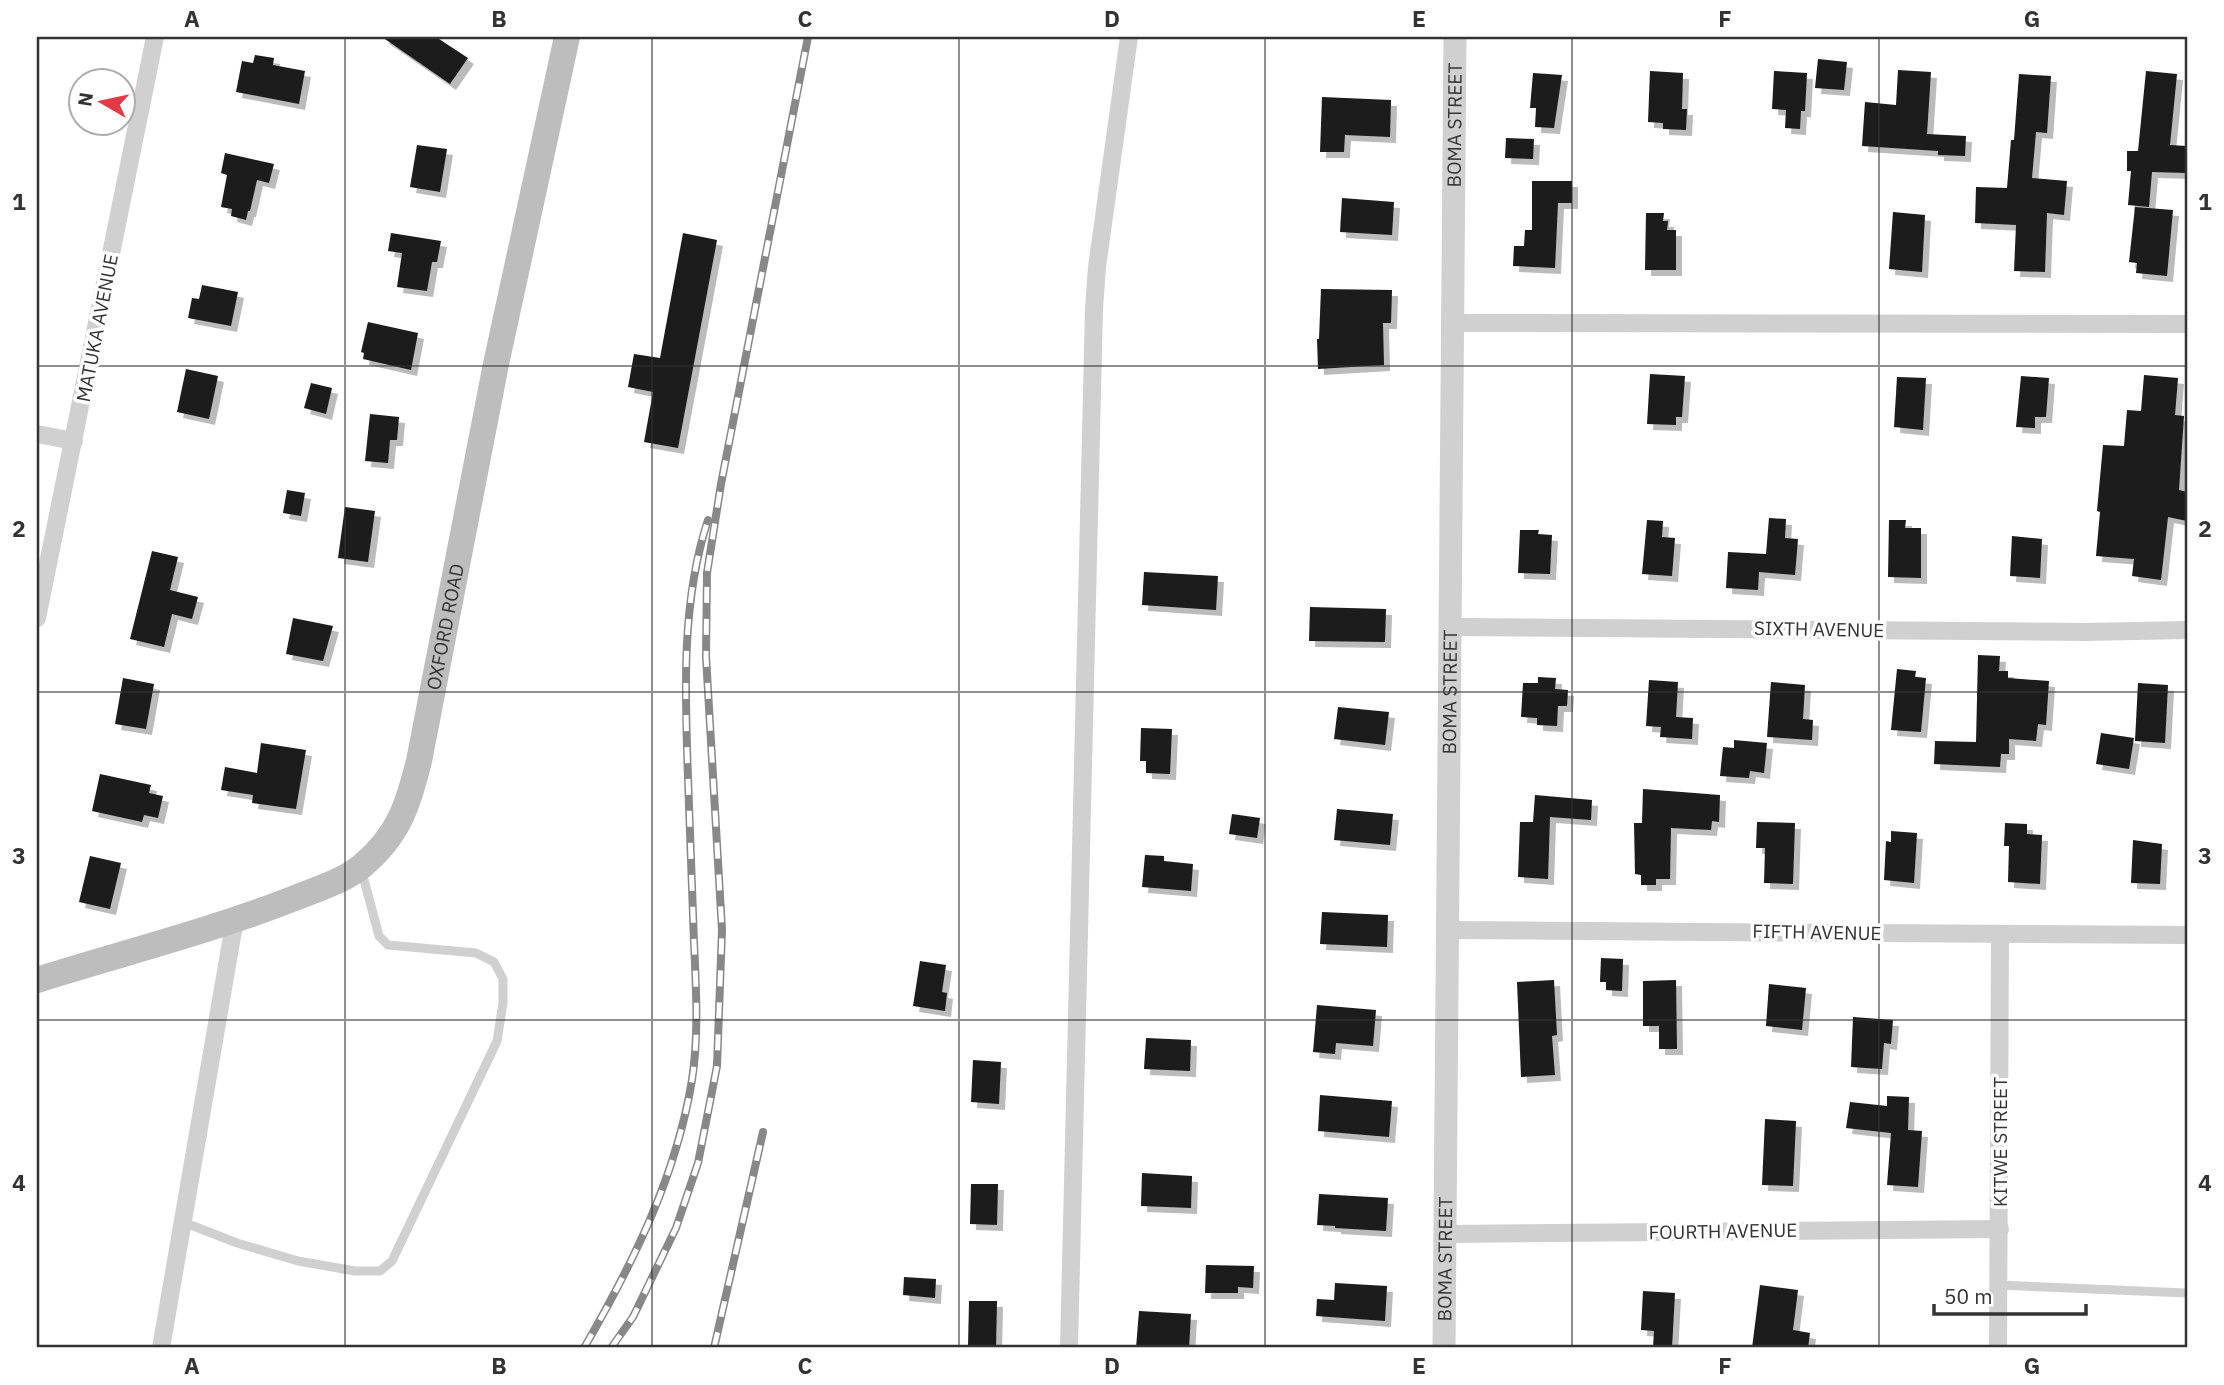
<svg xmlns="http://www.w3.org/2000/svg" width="2224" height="1385" font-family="'IBM Plex Sans',sans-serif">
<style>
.building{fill:#1a1a1a;filter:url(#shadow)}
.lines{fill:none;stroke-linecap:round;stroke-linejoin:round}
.service{stroke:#d0d0d0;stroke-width:9}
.minor{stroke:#d0d0d0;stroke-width:18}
.tertiary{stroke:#d0d0d0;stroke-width:23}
.secondary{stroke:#bdbdbd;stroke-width:26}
.rail-casing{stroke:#888;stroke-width:8}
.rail{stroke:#fff;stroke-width:5;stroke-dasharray:16;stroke-linecap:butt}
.grid{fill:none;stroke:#333;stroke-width:2;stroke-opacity:0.55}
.labels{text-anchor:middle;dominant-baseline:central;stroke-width:7;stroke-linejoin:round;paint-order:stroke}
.street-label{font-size:19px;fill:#333;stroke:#fff}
.neatline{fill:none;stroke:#333;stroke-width:2.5}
.grid-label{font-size:23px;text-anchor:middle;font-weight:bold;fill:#333}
</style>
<defs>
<filter id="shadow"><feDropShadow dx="6" dy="6" stdDeviation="0" flood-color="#0004"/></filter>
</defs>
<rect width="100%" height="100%" fill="#fff"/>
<g class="building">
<polygon points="382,37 436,37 468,58 450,84"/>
<polygon points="255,55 274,58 273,65 305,71 299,104 236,92 242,61 253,63"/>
<polygon points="1818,59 1847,62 1844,90 1815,88"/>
<polygon points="1898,70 1931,72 1927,134 1966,136 1965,156 1938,155 1938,151 1862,146 1865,102 1896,105"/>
<polygon points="1650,71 1683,73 1682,109 1687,109 1686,130 1663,129 1663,123 1648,122"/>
<polygon points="1774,71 1807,73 1805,111 1801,111 1800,129 1785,128 1786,110 1772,109"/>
<polygon points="2146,71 2177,74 2170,145 2187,146 2187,173 2152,172 2149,207 2128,205 2131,171 2127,171 2127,151 2138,151"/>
<polygon points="1533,73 1562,75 1554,128 1535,127 1536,108 1530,108"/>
<polygon points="2019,74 2051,76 2047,133 2036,132 2032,178 2067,181 2064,215 2047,213 2045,272 2014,271 2016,225 1975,223 1976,187 2007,188 2011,140 2014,140"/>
<polygon points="1322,97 1391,100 1390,137 1345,135 1344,152 1320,152"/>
<polygon points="1506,138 1534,139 1533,159 1505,158"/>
<polygon points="417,145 447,149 440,192 410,187"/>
<polygon points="225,153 274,164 269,183 257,180 250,211 248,211 246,220 231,216 232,209 221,207 227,175 221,173"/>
<polygon points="1532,181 1572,181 1572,203 1558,203 1555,268 1513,266 1514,246 1524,246 1525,230 1532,230"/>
<polygon points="1342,198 1394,202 1392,235 1340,232"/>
<polygon points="2135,207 2173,210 2167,276 2136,273 2137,263 2129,262"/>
<polygon points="1893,212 1925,215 1922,272 1889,269"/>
<polygon points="1646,213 1664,213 1663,221 1668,221 1667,230 1676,230 1676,270 1645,270"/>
<polygon points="391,233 441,241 437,262 432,262 427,291 397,287 402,253 388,251"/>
<polygon points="683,233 717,240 678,448 644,442 653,392 628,387 634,354 660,358"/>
<polygon points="202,285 238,292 231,326 188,318 192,298 199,299"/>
<polygon points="1321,289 1392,290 1391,323 1383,323 1384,365 1318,369 1317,339 1319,339"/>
<polygon points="368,322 418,333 411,370 363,359 364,353 361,352"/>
<polygon points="186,369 218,376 209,419 177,412"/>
<polygon points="1650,374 1685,376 1682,417 1676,417 1676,425 1647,424"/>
<polygon points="2144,375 2178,378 2175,415 2184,416 2179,490 2187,492 2187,521 2168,517 2161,580 2132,576 2134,559 2096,556 2100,512 2097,511 2103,445 2124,446 2127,410 2141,411"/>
<polygon points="2021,376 2049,378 2046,417 2035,417 2035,428 2016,427"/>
<polygon points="1897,377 1926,378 1923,430 1894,427"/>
<polygon points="311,383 332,388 326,414 304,408"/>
<polygon points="370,414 399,417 397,440 390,440 388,463 365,461"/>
<polygon points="287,490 305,493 301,516 283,513"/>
<polygon points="345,507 375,511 368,562 338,558"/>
<polygon points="1769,518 1786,519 1785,538 1798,539 1795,575 1759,572 1758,590 1726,588 1728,552 1766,554"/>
<polygon points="1647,520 1663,521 1662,537 1675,538 1672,576 1642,574"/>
<polygon points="1889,520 1906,520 1905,528 1921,528 1921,578 1888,577"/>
<polygon points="1520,530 1539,530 1538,534 1552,535 1550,574 1518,573"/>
<polygon points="2012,536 2042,539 2040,578 2010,576"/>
<polygon points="152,551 178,557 170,590 198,597 192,619 172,614 164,647 130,639"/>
<polygon points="1144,572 1218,576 1216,610 1142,605"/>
<polygon points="1310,607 1386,609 1385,642 1309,641"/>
<polygon points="293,618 333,626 323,661 286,654"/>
<polygon points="1978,655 2000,656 1999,671 2008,671 2008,678 2049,681 2046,725 2038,724 2036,741 2009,739 2009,754 2001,754 2000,767 1934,764 1935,741 1976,742"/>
<polygon points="1897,669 1916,671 1915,677 1926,678 1921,732 1891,730"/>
<polygon points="1538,677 1556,678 1555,689 1568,690 1567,706 1558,706 1557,726 1537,725 1537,718 1521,717 1523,683 1538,683"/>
<polygon points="123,678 154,684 146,729 115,724"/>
<polygon points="1649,680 1678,682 1676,717 1693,718 1692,739 1660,737 1661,727 1646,726"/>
<polygon points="1771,682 1805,685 1803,719 1813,720 1812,740 1767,737"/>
<polygon points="2138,683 2168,685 2165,743 2135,741"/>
<polygon points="1338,707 1389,712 1385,745 1334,739"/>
<polygon points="1141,728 1172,729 1170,774 1146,773 1146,761 1140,761"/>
<polygon points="2101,733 2134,738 2129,769 2096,764"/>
<polygon points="1734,740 1767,743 1764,773 1750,771 1749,778 1720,776 1723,747 1734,748"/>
<polygon points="261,743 306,750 296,809 252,803 253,795 221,790 225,767 257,773"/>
<polygon points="100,774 151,785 149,793 163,796 158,818 144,815 142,822 92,811"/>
<polygon points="1643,789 1720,795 1719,822 1712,821 1711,830 1671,828 1670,879 1656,879 1656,885 1641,885 1641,875 1635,874 1634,823 1642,823"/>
<polygon points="1535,795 1592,800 1591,820 1550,817 1548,879 1518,877 1520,822 1533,822"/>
<polygon points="1337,809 1393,814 1390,845 1334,840"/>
<polygon points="1232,814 1260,818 1257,838 1229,834"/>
<polygon points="1757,822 1795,823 1793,884 1764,883 1765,848 1756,848"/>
<polygon points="2005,823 2027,824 2027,834 2042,835 2040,884 2008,882 2009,846 2004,846"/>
<polygon points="1891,831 1917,833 1914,883 1884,880 1886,841 1891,842"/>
<polygon points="2133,840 2162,844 2160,884 2131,883"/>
<polygon points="1145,855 1164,856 1164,861 1193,864 1191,891 1142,887"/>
<polygon points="90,856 121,863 110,909 79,902"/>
<polygon points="1322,912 1388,915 1387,947 1320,944"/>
<polygon points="1601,958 1623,959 1622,991 1606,990 1606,982 1600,982"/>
<polygon points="920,961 946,965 942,992 947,993 945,1011 913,1006"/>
<polygon points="1554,980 1557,1035 1552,1036 1555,1075 1521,1077 1517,982"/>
<polygon points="1676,980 1677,1049 1659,1049 1659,1026 1643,1026 1643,981"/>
<polygon points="1769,984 1806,988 1802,1030 1766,1026"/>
<polygon points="1317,1005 1376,1010 1373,1046 1336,1043 1335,1054 1313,1052"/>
<polygon points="1853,1017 1893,1020 1891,1044 1884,1043 1882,1069 1851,1067"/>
<polygon points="1146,1038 1191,1040 1190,1071 1144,1069"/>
<polygon points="973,1060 1001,1062 999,1104 971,1102"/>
<polygon points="1320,1095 1392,1101 1389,1137 1318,1131"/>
<polygon points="1887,1096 1909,1097 1908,1130 1922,1131 1918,1187 1887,1185 1891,1133 1846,1128 1850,1102 1887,1106"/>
<polygon points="1765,1119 1796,1121 1793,1186 1762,1185"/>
<polygon points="1142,1173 1192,1176 1191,1208 1141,1206"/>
<polygon points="971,1184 998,1184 997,1225 970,1224"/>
<polygon points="1319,1194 1388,1198 1386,1231 1335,1228 1335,1226 1317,1225"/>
<polygon points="1206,1265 1254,1266 1253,1288 1238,1287 1238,1293 1205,1293"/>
<polygon points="904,1277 936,1279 935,1298 903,1295"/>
<polygon points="1335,1283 1387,1286 1385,1321 1316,1316 1317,1299 1334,1300"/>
<polygon points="1760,1285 1798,1290 1793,1330 1810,1333 1808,1348 1752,1348"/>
<polygon points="1643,1291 1675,1293 1672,1348 1653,1348 1654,1331 1641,1330"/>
<polygon points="969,1301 997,1301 996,1348 968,1348"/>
<polygon points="1139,1311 1191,1314 1189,1348 1136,1348"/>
</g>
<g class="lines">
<g class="service">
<polyline points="183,1222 237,1243 298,1261 355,1271 380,1271 392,1261 497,1041 503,1003 503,979 494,962 476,953 388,945 379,936 362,872"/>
<polyline points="1999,1285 2187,1293"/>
</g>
<g class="minor">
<polyline points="1453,323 2187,324"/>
<polyline points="37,434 74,441"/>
<polyline points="37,618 155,37"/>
<polyline points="1450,627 2084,632 2187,630"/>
<path d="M 1446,930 C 1693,931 1940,935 2187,935"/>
<polyline points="1446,1234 2000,1229"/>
<polyline points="161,1348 235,919"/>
<polyline points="1069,1348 1094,309 1097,267 1129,37"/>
<polyline points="1998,1348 2000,935"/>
</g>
<path class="tertiary" id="s1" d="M 1444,1348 L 1455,37"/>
<path class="secondary" id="s2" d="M 37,980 C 123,953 211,931 295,898 C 315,890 346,880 362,866 C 399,835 408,805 419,761 L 496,364 L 567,37"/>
<defs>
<g id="rail">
<path d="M 584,1348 C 633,1263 676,1177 692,1080 C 699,1035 696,987 694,942 C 692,887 690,832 688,778 C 685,693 681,602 708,520"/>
<polyline points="611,1348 633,1317 676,1228 698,1163 717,1066 722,930 706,656 707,573 721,484 808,37"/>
<polyline points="714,1348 763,1132"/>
</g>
</defs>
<use href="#rail" class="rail-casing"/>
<use href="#rail" class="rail"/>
</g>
<path class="grid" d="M 345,37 L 345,1348M 652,37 L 652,1348M 959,37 L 959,1348M 1265,37 L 1265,1348M 1572,37 L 1572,1348M 1879,37 L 1879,1348M 37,366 L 2187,366M 37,692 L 2187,692M 37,1020 L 2187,1020"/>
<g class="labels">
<g class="street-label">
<text stroke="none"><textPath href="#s1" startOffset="1223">BOMA STREET</textPath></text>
<text transform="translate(97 328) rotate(-79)">MATUKA AVENUE</text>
<text stroke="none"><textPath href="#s2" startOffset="604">OXFORD ROAD</textPath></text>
<text transform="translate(1819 629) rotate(1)">SIXTH AVENUE</text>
<text stroke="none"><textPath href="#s1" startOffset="656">BOMA STREET</textPath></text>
<text transform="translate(1817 932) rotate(1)">FIFTH AVENUE</text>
<text transform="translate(2000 1142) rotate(-90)">KITWE STREET</text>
<text transform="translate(1723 1231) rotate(-1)">FOURTH AVENUE</text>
<text stroke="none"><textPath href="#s1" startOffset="89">BOMA STREET</textPath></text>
</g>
</g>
<rect width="2224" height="1385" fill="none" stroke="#ffffff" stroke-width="77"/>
<g transform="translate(102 102) rotate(279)"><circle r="33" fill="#ffffff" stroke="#adadad" stroke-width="2"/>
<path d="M0-5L12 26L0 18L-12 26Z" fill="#e63946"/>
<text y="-10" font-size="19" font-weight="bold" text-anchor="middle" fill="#333333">N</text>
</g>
<path d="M1934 1304v10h152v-10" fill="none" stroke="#333333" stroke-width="3.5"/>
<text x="1944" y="1304" font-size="21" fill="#333333" stroke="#ffffff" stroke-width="5" paint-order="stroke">50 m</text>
<rect x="38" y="38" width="2148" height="1308" class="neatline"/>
<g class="grid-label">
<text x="192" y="27">A</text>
<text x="499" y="27">B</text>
<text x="805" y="27">C</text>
<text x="1112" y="27">D</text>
<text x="1419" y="27">E</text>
<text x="1725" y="27">F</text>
<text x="2032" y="27">G</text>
<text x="19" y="210">1</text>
<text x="2205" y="210">1</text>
<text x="19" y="537">2</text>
<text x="2205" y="537">2</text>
<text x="19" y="864">3</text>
<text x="2205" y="864">3</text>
<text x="19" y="1191">4</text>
<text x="2205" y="1191">4</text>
<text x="192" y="1374">A</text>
<text x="499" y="1374">B</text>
<text x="805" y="1374">C</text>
<text x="1112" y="1374">D</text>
<text x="1419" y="1374">E</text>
<text x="1725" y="1374">F</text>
<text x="2032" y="1374">G</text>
</g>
</svg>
